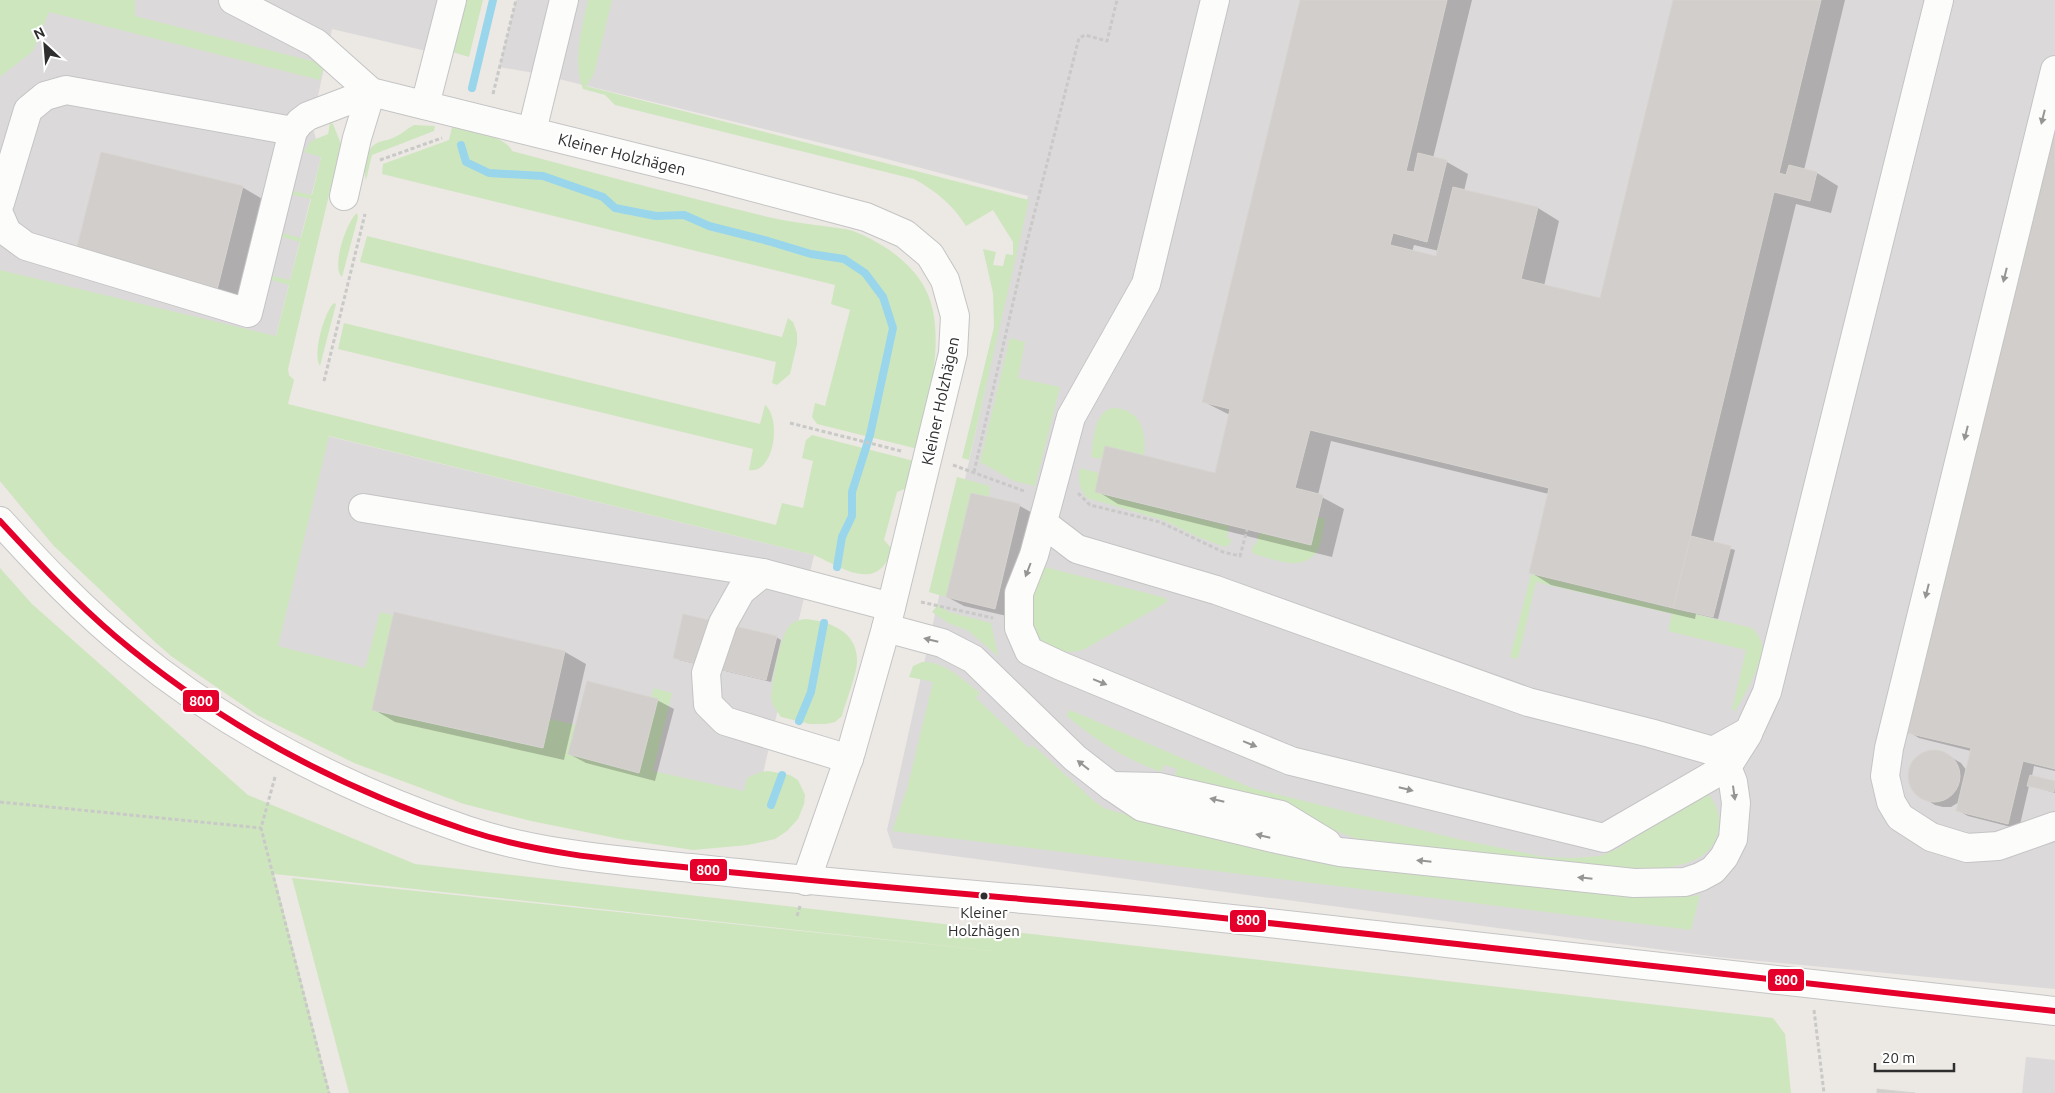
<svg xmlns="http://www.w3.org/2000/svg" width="2055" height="1093" font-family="Ubuntu,sans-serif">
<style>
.industrial{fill:#dcd9db}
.green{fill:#cee6be}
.shadow{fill:#0003;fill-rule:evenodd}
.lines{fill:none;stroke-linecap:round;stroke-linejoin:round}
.stream{stroke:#99d6ec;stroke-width:8}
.building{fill:#d1cecb;stroke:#d7d4d0}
.minor-casing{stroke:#c5c4c5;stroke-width:30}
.path{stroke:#c9c9c8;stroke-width:3;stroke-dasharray:4 2.5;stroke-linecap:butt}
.minor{stroke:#fcfcfb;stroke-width:28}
.bus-1-casing{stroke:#fff;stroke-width:10}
.bus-1{stroke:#e4002b;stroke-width:6}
.oneway{fill:#959594}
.bus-dot{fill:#2e2e2e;stroke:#fff;stroke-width:2}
.labels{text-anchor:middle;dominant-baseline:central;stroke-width:4.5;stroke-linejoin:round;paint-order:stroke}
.bus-label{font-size:15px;fill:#2e2e2e;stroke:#fff}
.street-label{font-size:16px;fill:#2e2e2e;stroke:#fff}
.line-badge{stroke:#fff;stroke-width:2}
.badge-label{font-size:14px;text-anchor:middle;font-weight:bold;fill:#fff}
</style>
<rect width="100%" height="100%" fill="#ece8e4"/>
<g class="industrial">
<polygon points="0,0 482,0 456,41 452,57 332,29 312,125 321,157 276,336 258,419 814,555 750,829 641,823 203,647 54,546 0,481"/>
<polygon points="516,0 2055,0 2055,989 1717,957 893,848 887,830 1028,196 879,157 534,73 499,67"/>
<polygon points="2026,1057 2055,1060 2055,1093 2022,1093"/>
</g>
<g class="green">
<polygon points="0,0 135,0 135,16 324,64 320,80 49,12 33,51 0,77"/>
<polygon points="461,0 483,0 469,57 449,51"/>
<path d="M 588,0 L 612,0 L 594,74 L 586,86 L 1029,200 L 969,460 L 962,458 L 994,327 L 993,293 L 983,249 L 996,252 L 993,265 L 1003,266 L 1006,254 L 1013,255 L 1013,242 L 993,210 L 966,226 C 953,205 936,191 914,179 L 615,105 L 605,95 L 583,89 C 572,62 582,27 588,0 Z"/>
<path d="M 330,123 L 333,124 L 341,144 L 288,369 L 289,375 L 294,380 L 288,404 L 776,525 L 782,503 L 803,508 L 813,461 L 802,458 L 806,440 L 812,435 L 914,461 L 907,488 L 897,492 L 884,540 L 892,549 C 878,594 843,568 814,555 L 329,436 L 278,646 L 365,668 L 380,612 L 393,615 L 372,710 L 543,748 L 550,719 L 576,725 L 568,754 L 639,773 L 658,699 L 651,697 L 654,688 L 672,693 L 653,771 L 744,791 L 747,778 L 760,772 L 768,771 L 790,775 L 798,780 L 805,795 L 804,804 L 798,819 L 787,831 L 775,839 L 748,845 L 693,850 L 620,839 L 531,821 L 464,804 L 354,763 L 257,715 L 171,656 L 155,642 L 54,546 L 0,481 L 0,270 L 276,336 L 289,285 L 271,280 L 272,276 L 290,280 L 300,242 L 282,237 L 282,233 L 301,238 L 311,199 L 292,195 L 293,191 L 312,195 L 321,157 L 304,152 L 311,141 L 328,134 Z"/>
<path d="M 414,125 L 435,126 L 434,131 L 372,155 L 366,180 C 363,168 364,150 377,143 C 383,140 391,140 397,136 C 403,133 408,128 414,125 Z"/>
<path d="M 452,127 C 468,129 506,136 512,151 C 597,174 682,196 768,217 C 789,222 810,224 831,227 C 838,228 847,229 853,231 C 879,241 907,259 922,283 C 950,327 928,401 918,449 L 817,424 L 812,417 L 815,403 L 825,406 L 850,310 L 831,304 L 835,285 L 382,174 L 383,164 L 449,140 Z"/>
<path d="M 357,213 L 358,217 L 342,277 C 331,268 346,222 357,213 Z"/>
<polygon points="367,236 782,337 788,318 793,322 797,333 797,344 790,374 777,385 772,383 776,362 360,262"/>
<path d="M 334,303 L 336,304 L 320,366 C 312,355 324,312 334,303 Z"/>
<path d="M 344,323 L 760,424 L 765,405 C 782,418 774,475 749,470 L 753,449 L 338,349 Z"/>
<polygon points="1010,338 1025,342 1018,378 1060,387 1035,486 1014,481 980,462"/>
<path d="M 1112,408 C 1140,408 1147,431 1144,455 L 1105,446 L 1102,459 L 1091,457 C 1094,441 1093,413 1112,408 Z"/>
<path d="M 1080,468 L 1099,473 L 1096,492 L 1229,526 L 1227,538 L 1231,539 L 1230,544 L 1225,547 L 1198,537 L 1163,520 L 1087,498 C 1080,489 1077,479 1080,468 Z"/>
<polygon points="957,477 990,486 989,497 971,493 946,597 929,592"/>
<path d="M 1318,517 L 1325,519 C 1323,529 1322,544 1316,553 C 1301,572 1273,559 1254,554 L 1252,551 L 1253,545 L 1256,545 L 1259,533 L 1311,545 Z"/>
<path d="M 1045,567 L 1166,598 L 1167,602 L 1083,650 C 1078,651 1072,652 1067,652 C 1044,651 1027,628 1029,606 C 1031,593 1037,580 1041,568 Z"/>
<polygon points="0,568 32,604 248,795 415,864 1773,1018 1785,1034 1791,1093 349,1093 292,878 1022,954 274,874 330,1093 0,1093"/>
<path d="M 1531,574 L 1752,628 C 1757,633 1763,640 1762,649 C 1761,665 1744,697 1735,711 L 1732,710 L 1746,650 L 1668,631 L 1672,614 L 1536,582 L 1518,659 L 1510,657 Z"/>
<polygon points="938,605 949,612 991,623 998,656 967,630 950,624 932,612"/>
<path d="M 805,619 C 829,621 857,631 857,660 C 858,671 845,704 842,716 L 835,722 L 826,724 L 810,724 L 781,717 L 774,707 L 771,699 C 772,682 779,637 790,625 C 794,621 799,620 805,619 Z"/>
<path d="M 922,662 C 945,661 963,680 980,693 L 976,698 L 1029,748 L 1033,745 L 1094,801 L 1104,808 L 1116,812 L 1268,848 L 1649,896 L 1690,896 L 1700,895 L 1691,930 L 892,831 L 907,789 L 933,682 L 909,677 L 913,666 Z"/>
<path d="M 1070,710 L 1252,788 L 1458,839 L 1544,857 L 1574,858 L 1600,856 L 1619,848 L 1691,800 L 1708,793 C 1717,805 1722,818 1718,833 C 1708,874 1644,869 1611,869 L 1376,845 C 1345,836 1312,822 1286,802 L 1175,776 L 1177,769 L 1164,765 L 1161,772 C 1125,759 1095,740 1066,715 Z"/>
</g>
<g class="shadow">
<path d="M 1302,0 L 1472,0 L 1433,158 L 1447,162 L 1468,174 L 1464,191 L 1538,208 L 1559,221 L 1544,286 L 1601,300 L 1674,0 L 1845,0 L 1804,170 L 1817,173 L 1838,186 L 1831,213 L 1796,204 L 1713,543 L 1735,550 L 1718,619 L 1696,614 L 1695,619 L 1551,585 L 1530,572 L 1549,494 L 1331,441 L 1318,495 L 1344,509 L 1332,557 L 1118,504 L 1097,491 L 1216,474 L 1230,415 L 1204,402 ZM 1414,245 L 1439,251 L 1437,258 L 1412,252 Z"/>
<polygon points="2055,133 2055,771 2034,766 2032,776 2055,782 2055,793 2029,786 2019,829 1968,816 1957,810 1959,802 1951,807 1943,807 1935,805 1916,793 1910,777 1911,769 1920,756 1926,752 1942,752 1961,763 1967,771 1971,751 1919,738 1909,732"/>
<polygon points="242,187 264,200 239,301 98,267"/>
<polygon points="1020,506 1036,515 1011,617 964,606 947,597"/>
<polygon points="776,637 781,640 771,682 679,660 674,657"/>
<polygon points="565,652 586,664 564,760 395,722 373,709"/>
<polygon points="657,700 674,709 655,781 586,763 569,754"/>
</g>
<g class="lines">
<g class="stream">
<polyline points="472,88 493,0"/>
<polyline points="461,145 466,162 489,173 543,176 603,197 615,208 656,216 684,215 709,226 768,241 811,254 844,259 865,273 883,297 893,328 870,435 852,492 852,516 842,537 837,567"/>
<polyline points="799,721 811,692 824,623"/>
<polyline points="771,805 782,775"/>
</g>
</g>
<g class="building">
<polygon points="1300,0 1447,0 1406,171 1414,172 1418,153 1447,160 1427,242 1393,233 1390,245 1436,256 1453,187 1538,207 1521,279 1600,298 1673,0 1821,0 1779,173 1786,175 1789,165 1817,172 1810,201 1774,192 1673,608 1529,573 1549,488 1310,430 1295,488 1323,495 1311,545 1095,492 1105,446 1215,473 1230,409 1202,402"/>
<polygon points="2055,128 2055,769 2023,761 2008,824 1956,811 1971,748 1907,733"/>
<polygon points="101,152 243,186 217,290 75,255"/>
<polygon points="971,493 1020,504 995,609 946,597"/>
<polygon points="1691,536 1731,546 1713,617 1673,608"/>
<polygon points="394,612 565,651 543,748 372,710"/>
<polygon points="683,614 777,636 766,680 673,658"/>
<polygon points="587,681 658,699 639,773 568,754"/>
<circle cx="1934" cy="776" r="26"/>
<polygon points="2030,775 2055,781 2054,792 2027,786"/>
<polygon points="1877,1089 1915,1093 1877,1093"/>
</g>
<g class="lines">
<defs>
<g id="minor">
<polyline points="233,0 316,43 371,92 707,175 866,217 905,234 930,255 945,280 955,316 953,353 886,628 851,752 806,881"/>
<polyline points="1215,0 1146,284 1071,417 1034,555 1019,593 1019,628 1029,651 1061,666 1291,761 1604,838 1727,767 1748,734"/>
<polyline points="2055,70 1889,748 1885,776 1891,802 1900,817 1931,837 1967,848 1998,846 2055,826"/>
<polyline points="425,105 452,0"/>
<polyline points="532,131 564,0"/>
<polyline points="344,196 357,138 371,92"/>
<polyline points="0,203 28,110 45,96 66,90 293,131"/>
<polyline points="0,216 7,232 26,246 248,313 293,131 300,122 308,116 371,92"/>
<polyline points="363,508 763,573"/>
<path d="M 0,521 C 41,566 84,612 132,650 C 230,730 346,789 466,830 C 536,854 617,860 691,868 C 831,884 973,894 1114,907 C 1222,917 1330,930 1438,942 C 1644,965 1850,987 2055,1011"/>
<polyline points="1043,523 1077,549 1216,590 1528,702 1650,733 1713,751 1749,731 1767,692 1939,0"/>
<polyline points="886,628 942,643 973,659 1075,758 1111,786 1142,807 1277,839 1340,852 1634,883 1685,882 1700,877 1713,870 1724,857 1733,839 1736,803 1733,782 1727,767 1716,754"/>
<polyline points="849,759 725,721 708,704 706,673 723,623 741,591 763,573 891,607"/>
<polyline points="1111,786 1158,787 1281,815 1327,843"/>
</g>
</defs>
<use href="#minor" class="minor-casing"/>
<g class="path">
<polyline points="493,94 516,0"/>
<polyline points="380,160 442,138"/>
<polyline points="324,381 365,214"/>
<polyline points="790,423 901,451"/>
<polyline points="953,465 1024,491"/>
<polyline points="974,472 1027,242 1079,38 1085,35 1107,41 1117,0"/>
<polyline points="1078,493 1090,505 1160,522 1223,552 1240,556 1247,530"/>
<polyline points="921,602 993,618"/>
<polyline points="275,777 261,828 329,1093"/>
<polyline points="0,802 261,828"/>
<polyline points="797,916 800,906"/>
<polyline points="1814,1010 1824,1093"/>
</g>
<use href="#minor" class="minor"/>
<defs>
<path id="bus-1" d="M 0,521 C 37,561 74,601 115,636 C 218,723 339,788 466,830 C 542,855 623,861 702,869 C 828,883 955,893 1081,904 C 1218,916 1355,933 1492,948 C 1680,969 1868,989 2055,1011"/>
</defs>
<use href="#bus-1" class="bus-1-casing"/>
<use href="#bus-1" class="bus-1"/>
</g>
<defs><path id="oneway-solid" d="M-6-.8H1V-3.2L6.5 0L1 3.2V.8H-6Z" transform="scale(1.25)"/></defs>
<g class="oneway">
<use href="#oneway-solid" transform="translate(2043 117) rotate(104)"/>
<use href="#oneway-solid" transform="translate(2005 275) rotate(104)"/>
<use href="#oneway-solid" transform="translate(1966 433) rotate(104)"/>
<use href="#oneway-solid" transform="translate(1028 570) rotate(111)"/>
<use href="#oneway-solid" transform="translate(1927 591) rotate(104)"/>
<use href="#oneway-solid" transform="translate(931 640) rotate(-166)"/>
<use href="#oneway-solid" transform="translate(1100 682) rotate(22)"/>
<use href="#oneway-solid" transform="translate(1250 744) rotate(22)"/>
<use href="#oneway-solid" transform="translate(1083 765) rotate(-142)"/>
<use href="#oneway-solid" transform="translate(1406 789) rotate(14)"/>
<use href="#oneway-solid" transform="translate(1734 793) rotate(82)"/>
<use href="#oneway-solid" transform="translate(1217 800) rotate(-167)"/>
<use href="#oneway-solid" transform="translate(1263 836) rotate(-166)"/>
<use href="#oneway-solid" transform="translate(1424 861) rotate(-174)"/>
<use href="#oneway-solid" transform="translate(1585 878) rotate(-174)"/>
</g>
<circle class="bus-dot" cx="984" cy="896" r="4.5"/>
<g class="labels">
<g class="bus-label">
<text x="984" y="912">Kleiner<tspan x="984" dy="18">Holzhägen</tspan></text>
</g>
<g class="street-label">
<text transform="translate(622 154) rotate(14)">Kleiner Holzhägen</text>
<text transform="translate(940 401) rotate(-78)">Kleiner Holzhägen</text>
</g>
</g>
<g class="line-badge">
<rect x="182" y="689" width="38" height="24" rx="5" fill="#e4002b"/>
<rect x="689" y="858" width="39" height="24" rx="5" fill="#e4002b"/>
<rect x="1229" y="909" width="38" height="24" rx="5" fill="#e4002b"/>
<rect x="1767" y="968" width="38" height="24" rx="5" fill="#e4002b"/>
</g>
<g class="badge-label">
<text x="201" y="706">800</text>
<text x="708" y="875">800</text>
<text x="1248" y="925">800</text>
<text x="1786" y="985">800</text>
</g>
<g transform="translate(45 45) rotate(334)" stroke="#ffffff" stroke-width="4" paint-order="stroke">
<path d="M0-4L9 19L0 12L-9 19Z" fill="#2e2e2e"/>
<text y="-8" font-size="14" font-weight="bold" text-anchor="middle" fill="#2e2e2e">N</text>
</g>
<path d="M1875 1063v8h79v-8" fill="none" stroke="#2e2e2e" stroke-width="2.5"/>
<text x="1882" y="1063" font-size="15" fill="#2e2e2e" stroke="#ffffff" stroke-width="4" paint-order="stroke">20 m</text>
</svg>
